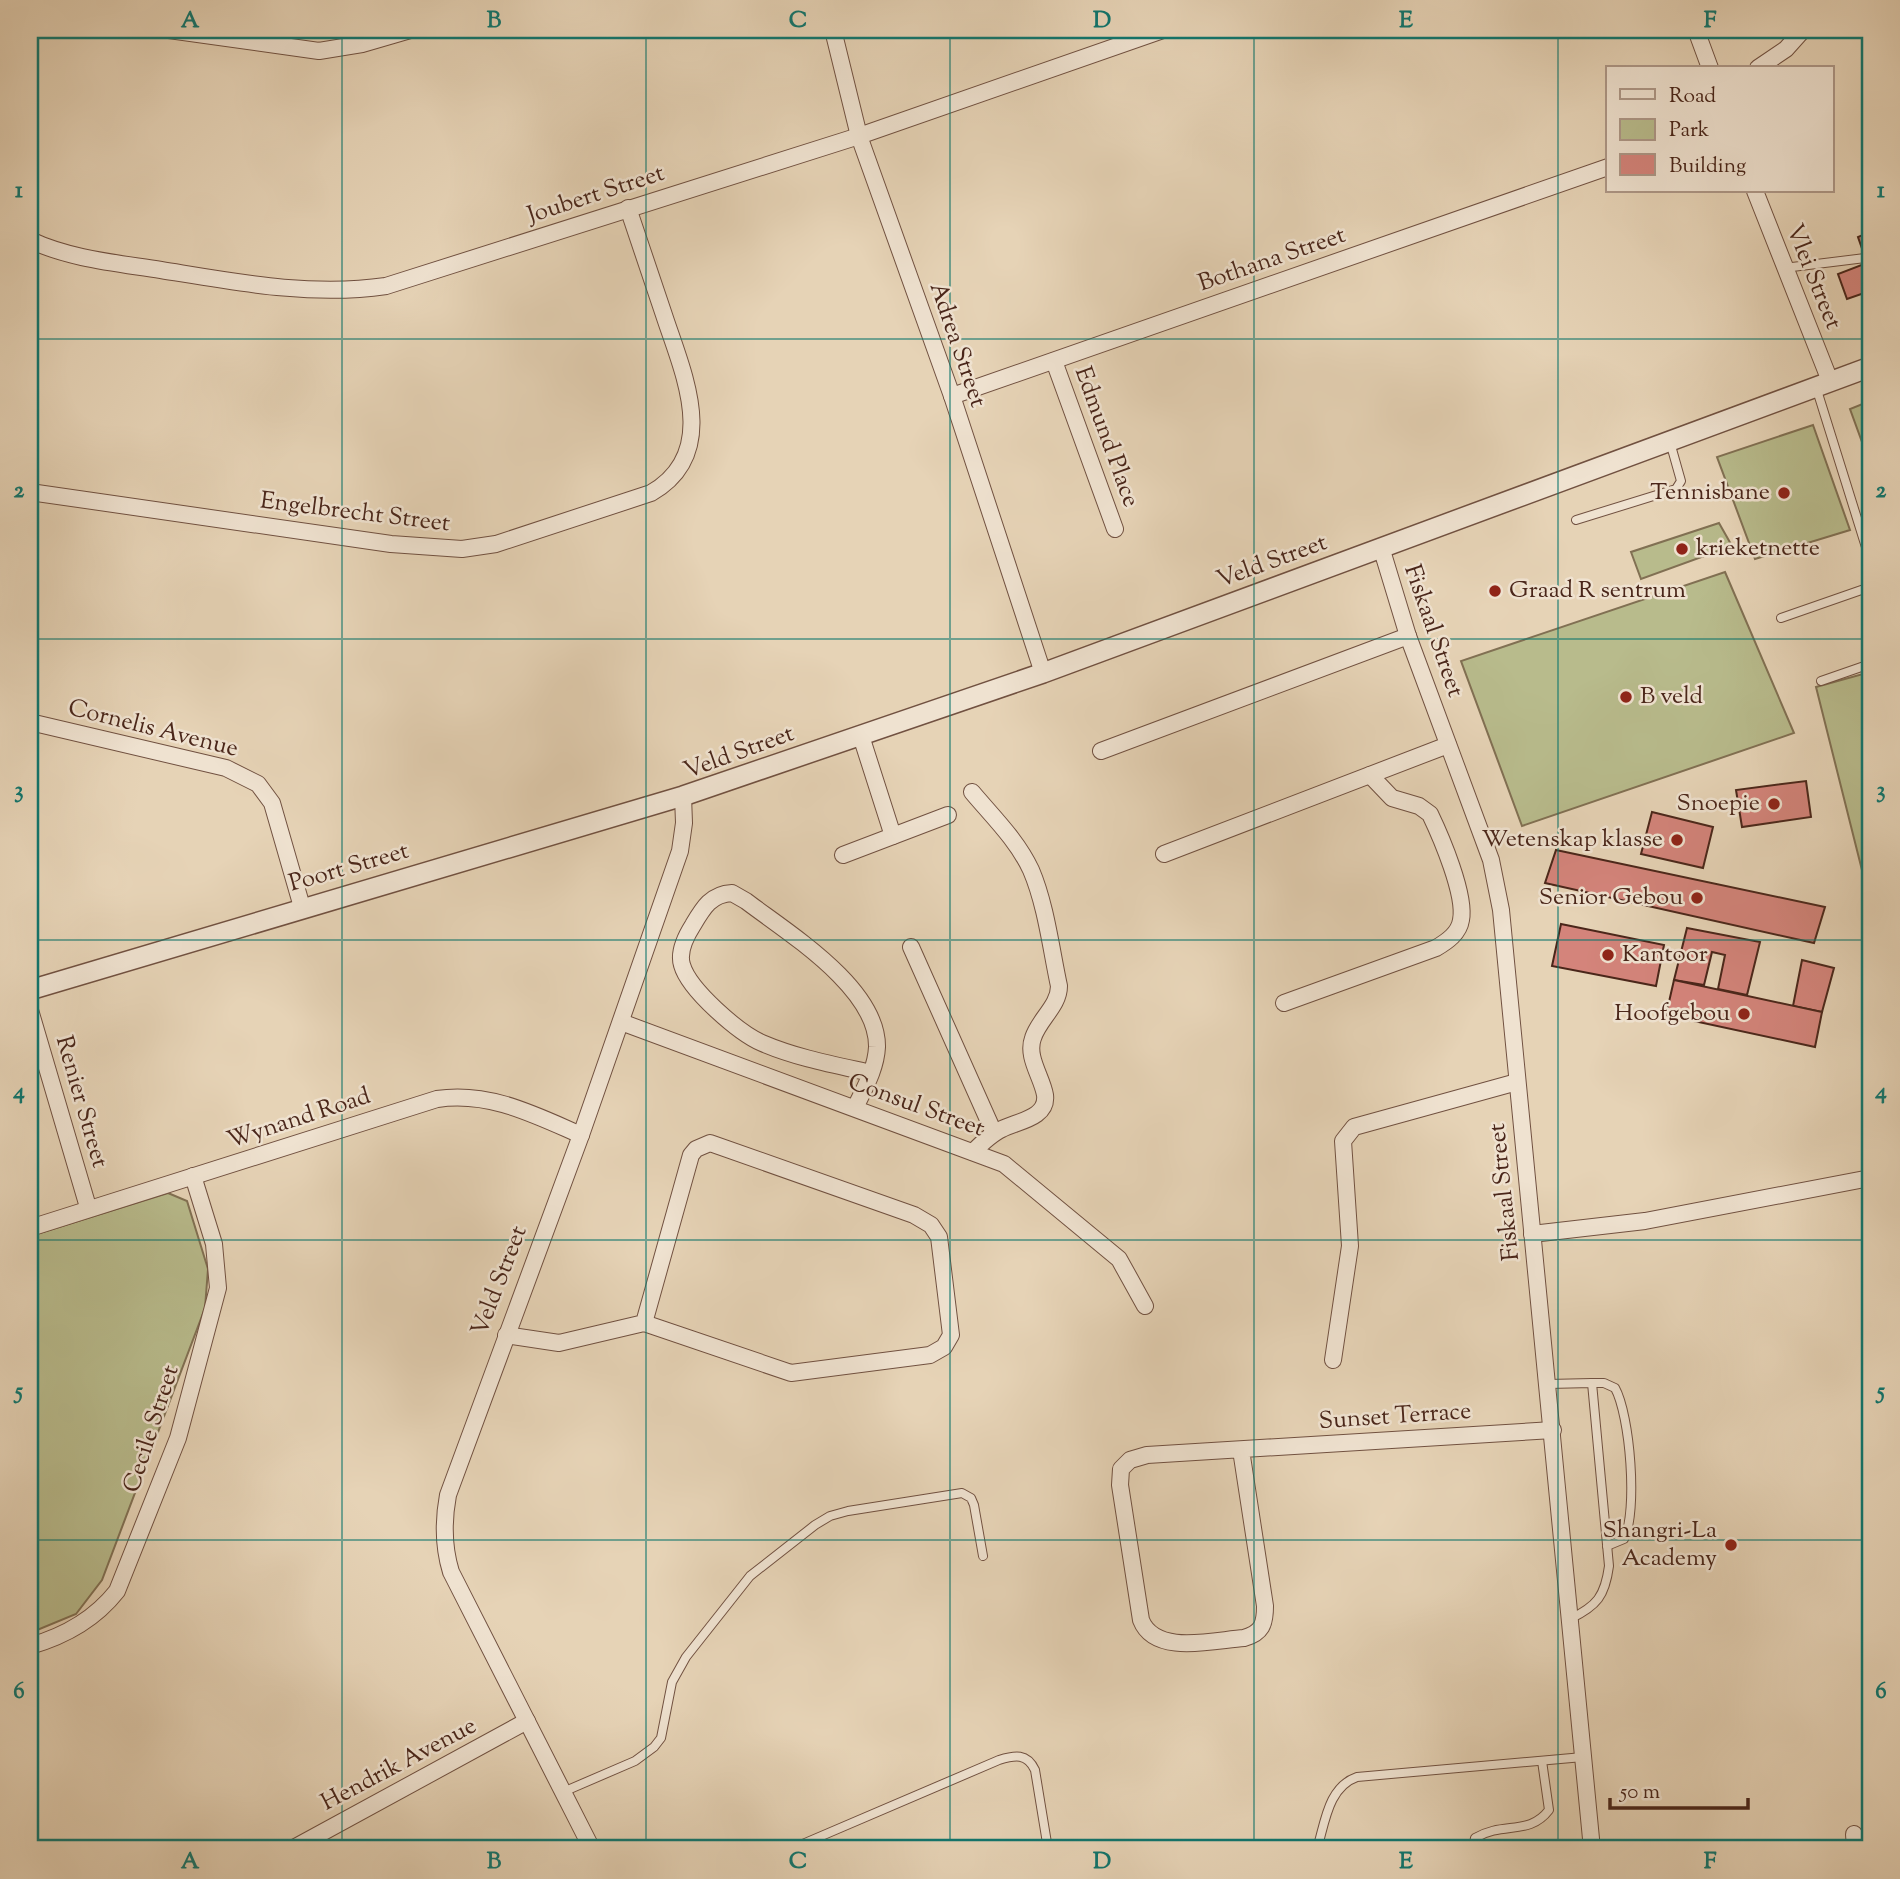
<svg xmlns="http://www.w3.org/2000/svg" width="1900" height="1879" font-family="'Sorts Mill Goudy',serif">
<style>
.green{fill:#b8bb8c;stroke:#817053;stroke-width:2}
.building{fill:#d4847b;stroke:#4a261a;stroke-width:2}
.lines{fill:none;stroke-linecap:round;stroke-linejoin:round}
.service-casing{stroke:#715141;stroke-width:10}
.minor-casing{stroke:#715141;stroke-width:18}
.tertiary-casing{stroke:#715141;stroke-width:22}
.service{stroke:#efe2d0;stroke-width:8}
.minor{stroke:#efe2d0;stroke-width:16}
.tertiary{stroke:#efe2d0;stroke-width:19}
.grid{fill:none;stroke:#0f766e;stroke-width:2;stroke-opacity:0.55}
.poi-dot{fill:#8f2418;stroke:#efe2d0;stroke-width:2.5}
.labels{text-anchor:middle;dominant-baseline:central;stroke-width:5;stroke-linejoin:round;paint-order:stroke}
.street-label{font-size:24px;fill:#4a261a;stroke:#efe2d0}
.poi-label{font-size:24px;fill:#4a261a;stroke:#efe2d0;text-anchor:end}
.neatline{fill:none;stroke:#0f766e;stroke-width:2.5}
.grid-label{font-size:23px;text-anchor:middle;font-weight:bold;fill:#0f766e}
</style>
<rect width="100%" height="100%" fill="#e6d3b6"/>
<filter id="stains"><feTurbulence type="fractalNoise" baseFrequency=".00286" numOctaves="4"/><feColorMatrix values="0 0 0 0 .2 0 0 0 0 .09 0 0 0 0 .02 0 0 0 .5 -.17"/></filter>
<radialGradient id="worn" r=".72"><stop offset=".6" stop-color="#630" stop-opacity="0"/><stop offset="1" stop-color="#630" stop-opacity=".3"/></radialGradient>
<g class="green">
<polygon points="1870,401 1870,464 1850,409"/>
<polygon points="1813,425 1850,530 1755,559 1717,457"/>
<polygon points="1719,523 1732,546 1641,579 1631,552"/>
<polygon points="1725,572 1794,733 1522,826 1461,661"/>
<polygon points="1870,672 1870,902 1816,687"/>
<polygon points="168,1193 187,1201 208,1269 205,1308 102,1580 76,1614 30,1633 30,1236"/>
</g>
<g class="building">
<polygon points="1870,232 1870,291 1847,299 1838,274 1867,263 1858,237"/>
<polygon points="1806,781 1811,817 1742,827 1736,790"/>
<polygon points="1652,812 1713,827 1703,868 1641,854"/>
<polygon points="1556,850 1825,907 1814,943 1545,883"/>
<polygon points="1561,924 1664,945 1656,986 1552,966"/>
<polygon points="1687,928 1760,942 1747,995 1718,989 1725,955 1712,952 1704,985 1674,980"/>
<polygon points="1802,960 1834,968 1822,1012 1793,1006"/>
<polygon points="1674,980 1822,1012 1815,1047 1666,1015"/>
</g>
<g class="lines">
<defs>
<g id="service">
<polyline points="1784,268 1865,258"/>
<polyline points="1816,387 1870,560"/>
<polyline points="1576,520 1676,489 1681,481 1670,442"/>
<polyline points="1781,618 1870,587"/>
<polyline points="1821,681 1870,664"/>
<path d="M 1592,1383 L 1604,1383 L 1615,1388 C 1630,1415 1638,1511 1624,1539 L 1607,1546"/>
<path d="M 1548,1384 L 1592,1383 L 1609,1566 C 1605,1596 1597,1606 1570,1619"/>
<polyline points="563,1792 635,1761 654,1747 661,1738 672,1682 686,1657 750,1576 815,1525 830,1516 848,1511 962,1493 971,1498 974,1505 983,1556"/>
<path d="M 791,1849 L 999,1760 C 1015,1755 1027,1753 1035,1770 L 1048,1849"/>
<path d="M 1317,1849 C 1325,1823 1328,1787 1357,1777 L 1583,1757"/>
<path d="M 1473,1849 L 1475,1838 C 1504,1821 1529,1836 1549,1810 L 1542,1761"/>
</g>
<g id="minor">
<polyline points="169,30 319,51 362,44 410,30"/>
<polyline points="833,30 859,136 952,396 1043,673"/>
<polyline points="1696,30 1710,68"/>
<polyline points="1758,68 1786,49 1803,30"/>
<polyline points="1755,191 1830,381"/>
<path d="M 30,240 C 70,259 117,263 161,270 C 235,282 311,297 386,286 L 859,136 L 1163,30"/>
<polyline points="1054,361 1115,529"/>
<polyline points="952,396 1608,167"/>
<path d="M 30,492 L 391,544 L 462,549 L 496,544 L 651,493 C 721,453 683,373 664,315 C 652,280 640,244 628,208"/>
<polyline points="1381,547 1408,636 1491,860 1501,910 1592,1849"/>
<polyline points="30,722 226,768 258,784 272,803 302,907"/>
<polyline points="861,736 893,836"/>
<polyline points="1101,751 1408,636"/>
<path d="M 972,792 C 993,817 1017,840 1031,870 C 1046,905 1051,949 1059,986 C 1059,1006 1039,1019 1033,1038 C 1026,1057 1042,1077 1045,1095 C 1048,1118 1018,1121 1002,1129 C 991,1134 982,1143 973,1152"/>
<polyline points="1164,854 1448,745"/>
<polyline points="843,855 948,815"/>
<polyline points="911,947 994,1133"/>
<path d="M 1284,1003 L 1436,948 C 1448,941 1459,933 1461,920 C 1466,895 1441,837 1430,814 L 1419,806 L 1392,798 L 1370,775"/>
<polyline points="30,1010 88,1207"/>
<polyline points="621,1022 1004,1164 1119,1259 1145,1306"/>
<path d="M 855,1108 C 864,1089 876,1069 877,1047 C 878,988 788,933 746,901 L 732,893 C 711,894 703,908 693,925 C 686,936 678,952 682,965 C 689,990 739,1033 762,1043 C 797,1058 835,1065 871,1073"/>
<path d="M 30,1228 L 437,1099 C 489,1091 535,1115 581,1135"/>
<polyline points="1532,1234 1645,1221 1870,1178"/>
<polyline points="506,1335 559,1343 644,1323 791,1373 930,1355 944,1347 951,1335 939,1237 931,1225 914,1215 710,1143 696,1149 691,1155 644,1323"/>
<polyline points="1333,1360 1350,1246 1343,1141 1354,1127 1517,1082"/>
<path d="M 1241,1450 L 1265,1606 C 1265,1624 1262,1633 1244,1638 C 1214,1640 1155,1656 1141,1620 L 1120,1485 L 1121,1469 L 1130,1460 L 1147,1455 L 1553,1430"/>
<path d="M 30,1646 C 65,1636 95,1619 117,1591 L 178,1438 L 218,1288 L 214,1244 L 193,1176"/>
<polyline points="1854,1834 1855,1849"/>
<polyline points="292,1849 527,1721"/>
<path d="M 592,1849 L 451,1572 C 443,1546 443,1522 448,1495 L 581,1135 L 680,851 L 684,823 L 683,796"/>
</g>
<polyline id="tertiary" points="30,990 683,796 1043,673 1870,367"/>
</defs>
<use href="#service" class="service-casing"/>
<use href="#minor" class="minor-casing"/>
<use href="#tertiary" class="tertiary-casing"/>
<use href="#service" class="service"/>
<use href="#minor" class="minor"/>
<use href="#tertiary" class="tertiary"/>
</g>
<path class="grid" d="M 342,30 L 342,1849M 646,30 L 646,1849M 950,30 L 950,1849M 1254,30 L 1254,1849M 1558,30 L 1558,1849M 30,339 L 1870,339M 30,639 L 1870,639M 30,940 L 1870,940M 30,1240 L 1870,1240M 30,1540 L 1870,1540"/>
<g class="poi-dot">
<circle cx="1784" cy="493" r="7"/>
<circle cx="1682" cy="549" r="7"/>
<circle cx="1495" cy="591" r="7"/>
<circle cx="1626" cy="697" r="7"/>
<circle cx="1774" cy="804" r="7"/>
<circle cx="1677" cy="840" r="7"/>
<circle cx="1697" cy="898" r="7"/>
<circle cx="1608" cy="955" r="7"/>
<circle cx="1744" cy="1014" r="7"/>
<circle cx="1731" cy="1545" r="7"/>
</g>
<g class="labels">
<g class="street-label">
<text transform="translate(596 195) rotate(-18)">Joubert Street</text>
<text transform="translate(1272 260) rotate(-19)">Bothana Street</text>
<text transform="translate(1813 277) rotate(68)">Vlei Street</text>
<text transform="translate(957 345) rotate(71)">Adrea Street</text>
<text transform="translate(1106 437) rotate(70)">Edmund Place</text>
<text transform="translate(355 513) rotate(7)">Engelbrecht Street</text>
<text transform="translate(1272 562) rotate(-20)">Veld Street</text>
<text transform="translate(1433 631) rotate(71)">Fiskaal Street</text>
<text transform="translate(153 729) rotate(14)">Cornelis Avenue</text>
<text transform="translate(739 753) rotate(-20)">Veld Street</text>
<text transform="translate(349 868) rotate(-16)">Poort Street</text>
<text transform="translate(81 1102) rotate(74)">Renier Street</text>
<text transform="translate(916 1106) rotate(20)">Consul Street</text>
<text transform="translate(299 1119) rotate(-18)">Wynand Road</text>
<text transform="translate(1505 1192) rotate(-96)">Fiskaal Street</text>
<text transform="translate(500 1281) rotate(-69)">Veld Street</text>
<text transform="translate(1395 1417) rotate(-4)">Sunset Terrace</text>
<text transform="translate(152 1429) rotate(-72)">Cecile Street</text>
<text transform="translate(399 1765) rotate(-28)">Hendrik Avenue</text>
</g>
<g class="poi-label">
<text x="1770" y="493">Tennisbane</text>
<text x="1696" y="549" text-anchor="start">krieketnette</text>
<text x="1509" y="591" text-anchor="start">Graad R sentrum</text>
<text x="1640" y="697" text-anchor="start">B veld</text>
<text x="1760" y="804">Snoepie</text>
<text x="1663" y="840">Wetenskap klasse</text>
<text x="1683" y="898">Senior Gebou</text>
<text x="1622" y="955" text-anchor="start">Kantoor</text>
<text x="1730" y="1014">Hoofgebou</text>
<text x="1717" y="1531">Shangri-La<tspan x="1717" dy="28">Academy</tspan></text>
</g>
</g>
<rect width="1900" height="1879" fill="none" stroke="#e6d3b6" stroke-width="77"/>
<rect x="1606" y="66" width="228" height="126" fill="#efe2d0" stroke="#ad9787" stroke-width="2"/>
<rect x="1620" y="89" width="35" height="10" fill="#efe2d0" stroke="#ad9787" stroke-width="2"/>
<text x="1669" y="102" font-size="21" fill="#4a261a">Road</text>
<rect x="1620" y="119" width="35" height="21" fill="#b8bb8c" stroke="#ad9787" stroke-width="2"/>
<text x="1669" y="136" font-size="21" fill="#4a261a">Park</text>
<rect x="1620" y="154" width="35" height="21" fill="#d4847b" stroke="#ad9787" stroke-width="2"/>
<text x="1669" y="172" font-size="21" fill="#4a261a">Building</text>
<path d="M1610 1798v10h138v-10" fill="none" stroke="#4a261a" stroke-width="3.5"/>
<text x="1620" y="1798" font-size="21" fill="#4a261a" stroke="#efe2d0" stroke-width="5" paint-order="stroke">50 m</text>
<rect x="38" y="38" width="1824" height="1802" class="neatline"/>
<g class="grid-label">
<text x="190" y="27">A</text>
<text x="494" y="27">B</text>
<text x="798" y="27">C</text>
<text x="1102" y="27">D</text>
<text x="1406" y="27">E</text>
<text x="1710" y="27">F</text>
<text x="19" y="197">1</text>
<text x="1881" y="197">1</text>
<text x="19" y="497">2</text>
<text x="1881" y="497">2</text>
<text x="19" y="797">3</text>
<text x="1881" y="797">3</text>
<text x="19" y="1098">4</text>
<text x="1881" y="1098">4</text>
<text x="19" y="1398">5</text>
<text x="1881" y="1398">5</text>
<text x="19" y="1698">6</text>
<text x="1881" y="1698">6</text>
<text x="190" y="1868">A</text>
<text x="494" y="1868">B</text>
<text x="798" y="1868">C</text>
<text x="1102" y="1868">D</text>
<text x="1406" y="1868">E</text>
<text x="1710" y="1868">F</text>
</g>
<rect width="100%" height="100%" filter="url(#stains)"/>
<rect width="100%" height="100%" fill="url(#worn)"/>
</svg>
